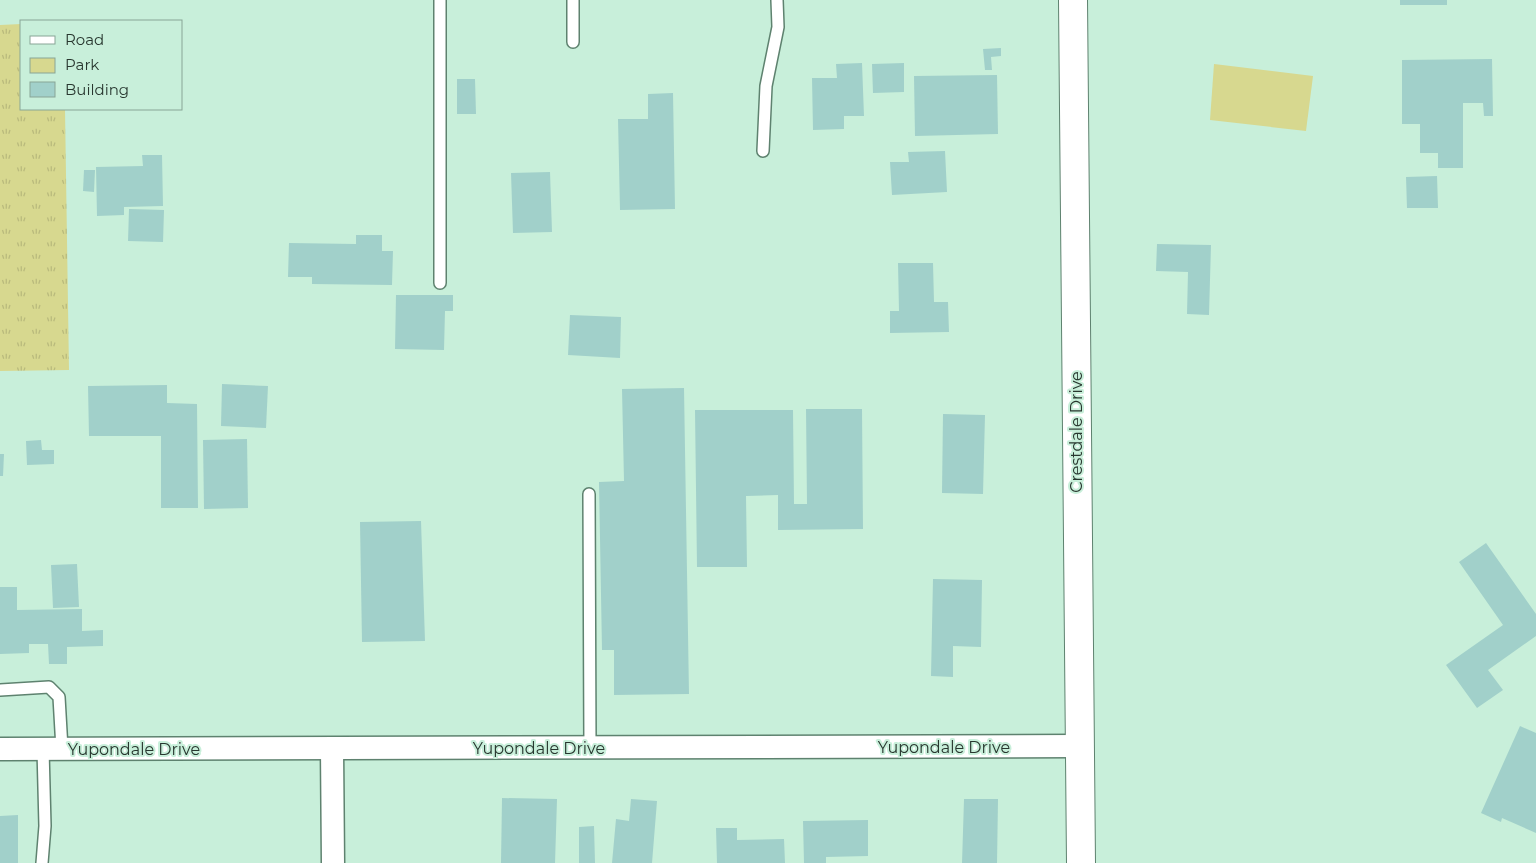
<svg xmlns="http://www.w3.org/2000/svg" width="1536" height="863" font-family="Montserrat,sans-serif">
<style>
.grass{fill:url(#grass-tufts)}
.green{fill:#d7d88f}
.building{fill:#a1d0ca}
.lines{fill:none;stroke-linecap:round;stroke-linejoin:round}
.service-casing{stroke:#5e826f;stroke-width:14}
.minor-casing{stroke:#5e826f;stroke-width:25}
.tertiary-casing{stroke:#5e826f;stroke-width:30}
.service{stroke:#fff;stroke-width:11}
.minor{stroke:#fff;stroke-width:22}
.tertiary{stroke:#fff;stroke-width:28}
.labels{text-anchor:middle;dominant-baseline:central;stroke-width:4;stroke-linejoin:round;paint-order:stroke}
.street-label{font-size:16px;fill:#28372f;stroke:#c8efda}
</style>
<defs>
<pattern id="grass-tufts" width="24" height="20" patternUnits="userSpaceOnUse" patternTransform="scale(1.25)"><rect width="24" height="20" fill="#d7d88f"/><path d="M3 7l-1-3M5 7V3M7 7l1-3M15 17l-1-3M17 17v-4M19 17l1-3" fill="none" stroke="#b9ba7c"/></pattern>
</defs>
<rect width="100%" height="100%" fill="#c8efda"/>
<polygon class="grass" points="21,24 21,109 65,109 69,370 0,371 0,25"/>
<polygon class="green" points="1214,64 1313,76 1306,131 1210,120"/>
<g class="building">
<rect x="1400" y="0" width="47" height="5"/>
<polygon points="1001,48 1001,56 991,57 992,70 985,70 983,49"/>
<polygon points="1492,59 1493,116 1484,116 1483,103 1463,103 1463,168 1438,168 1438,153 1420,153 1420,124 1402,124 1402,60"/>
<polygon points="862,63 864,116 844,116 844,129 813,130 812,78 837,78 836,64"/>
<polygon points="904,63 904,92 873,93 872,64"/>
<polygon points="997,75 998,134 915,136 914,76"/>
<polygon points="457,79 475,79 476,114 457,114"/>
<polygon points="673,93 675,209 620,210 618,119 648,119 648,94"/>
<polygon points="945,151 947,192 892,195 890,162 909,162 908,152"/>
<polygon points="142,155 162,155 163,206 124,207 124,215 97,216 96,167 143,166"/>
<polygon points="84,170 95,170 94,192 83,191"/>
<polygon points="550,172 552,232 513,233 511,173"/>
<polygon points="1437,176 1438,208 1407,208 1406,177"/>
<polygon points="129,209 164,210 163,242 128,241"/>
<polygon points="356,235 382,235 382,251 393,251 392,285 312,284 312,277 288,277 289,243 356,244"/>
<polygon points="1157,244 1211,245 1209,315 1187,314 1188,272 1156,271"/>
<polygon points="898,263 933,263 934,302 948,302 949,332 890,333 890,311 899,311"/>
<polygon points="396,295 453,295 453,311 445,311 444,350 395,349"/>
<polygon points="570,315 621,317 620,358 568,355"/>
<polygon points="222,384 268,386 266,428 221,426"/>
<polygon points="167,385 167,403 197,404 198,508 161,508 161,436 89,436 88,386"/>
<polygon points="684,388 689,694 614,695 614,650 602,650 599,482 624,481 622,389"/>
<polygon points="806,409 862,409 863,529 778,530 778,495 746,496 747,567 697,567 695,410 793,410 794,504 807,504"/>
<polygon points="943,414 985,415 983,494 942,493"/>
<polygon points="247,439 248,508 204,509 203,440"/>
<polygon points="41,440 42,450 54,450 54,464 27,465 26,441"/>
<polygon points="0,454 4,454 3,476 0,476"/>
<polygon points="421,521 425,641 362,642 360,522"/>
<polygon points="1486,543 1536,614 1536,636 1488,670 1503,690 1477,708 1446,665 1503,625 1459,562"/>
<polygon points="77,564 79,607 53,608 51,565"/>
<polygon points="933,579 982,580 981,647 953,646 953,677 931,676"/>
<polygon points="0,587 17,587 17,610 82,609 82,631 103,630 103,646 67,647 67,664 49,664 48,644 29,644 29,653 0,654"/>
<polygon points="1520,726 1536,733 1536,833 1502,818 1501,822 1481,813"/>
<polygon points="502,798 557,799 555,863 501,863"/>
<polygon points="631,799 657,801 652,863 612,863 616,819 629,821"/>
<polygon points="964,799 998,799 997,863 962,863"/>
<polygon points="18,815 18,863 0,863 0,816"/>
<polygon points="868,820 868,856 826,857 826,863 804,863 803,821"/>
<polygon points="594,826 595,863 579,863 579,827"/>
<polygon points="716,828 737,828 737,840 784,839 785,863 717,863"/>
</g>
<g class="lines">
<defs>
<g id="service">
<polyline points="440,0 440,283"/>
<polyline points="573,0 573,42"/>
<polyline points="763,151 766,86 778,27 777,0"/>
<polyline points="589,494 590,748"/>
<polyline points="0,690 49,687 59,697 62,749"/>
<polyline points="42,863 45,826 43,749"/>
</g>
<g id="minor">
<polyline points="0,749 1079,746"/>
<polyline points="332,749 333,863"/>
</g>
<polyline id="tertiary" points="1073,0 1081,863"/>
</defs>
<use href="#service" class="service-casing"/>
<use href="#minor" class="minor-casing"/>
<use href="#tertiary" class="tertiary-casing"/>
<use href="#service" class="service"/>
<use href="#minor" class="minor"/>
<use href="#tertiary" class="tertiary"/>
</g>
<g class="labels">
<g class="street-label">
<text transform="translate(1076 432) rotate(-90)">Crestdale Drive</text>
<text x="944" y="747">Yupondale Drive</text>
<text x="539" y="748">Yupondale Drive</text>
<text x="134" y="749">Yupondale Drive</text>
</g>
</g>
<rect x="20" y="20" width="162" height="90" fill="#c8efda" stroke="#88a596"/>
<rect x="30" y="36" width="25" height="8" fill="#ffffff" stroke="#88a596"/>
<text x="65" y="45" font-size="15" fill="#28372f">Road</text>
<rect x="30" y="58" width="25" height="15" fill="#d7d88f" stroke="#88a596"/>
<text x="65" y="70" font-size="15" fill="#28372f">Park</text>
<rect x="30" y="82" width="25" height="15" fill="#a1d0ca" stroke="#88a596"/>
<text x="65" y="95" font-size="15" fill="#28372f">Building</text>
</svg>
